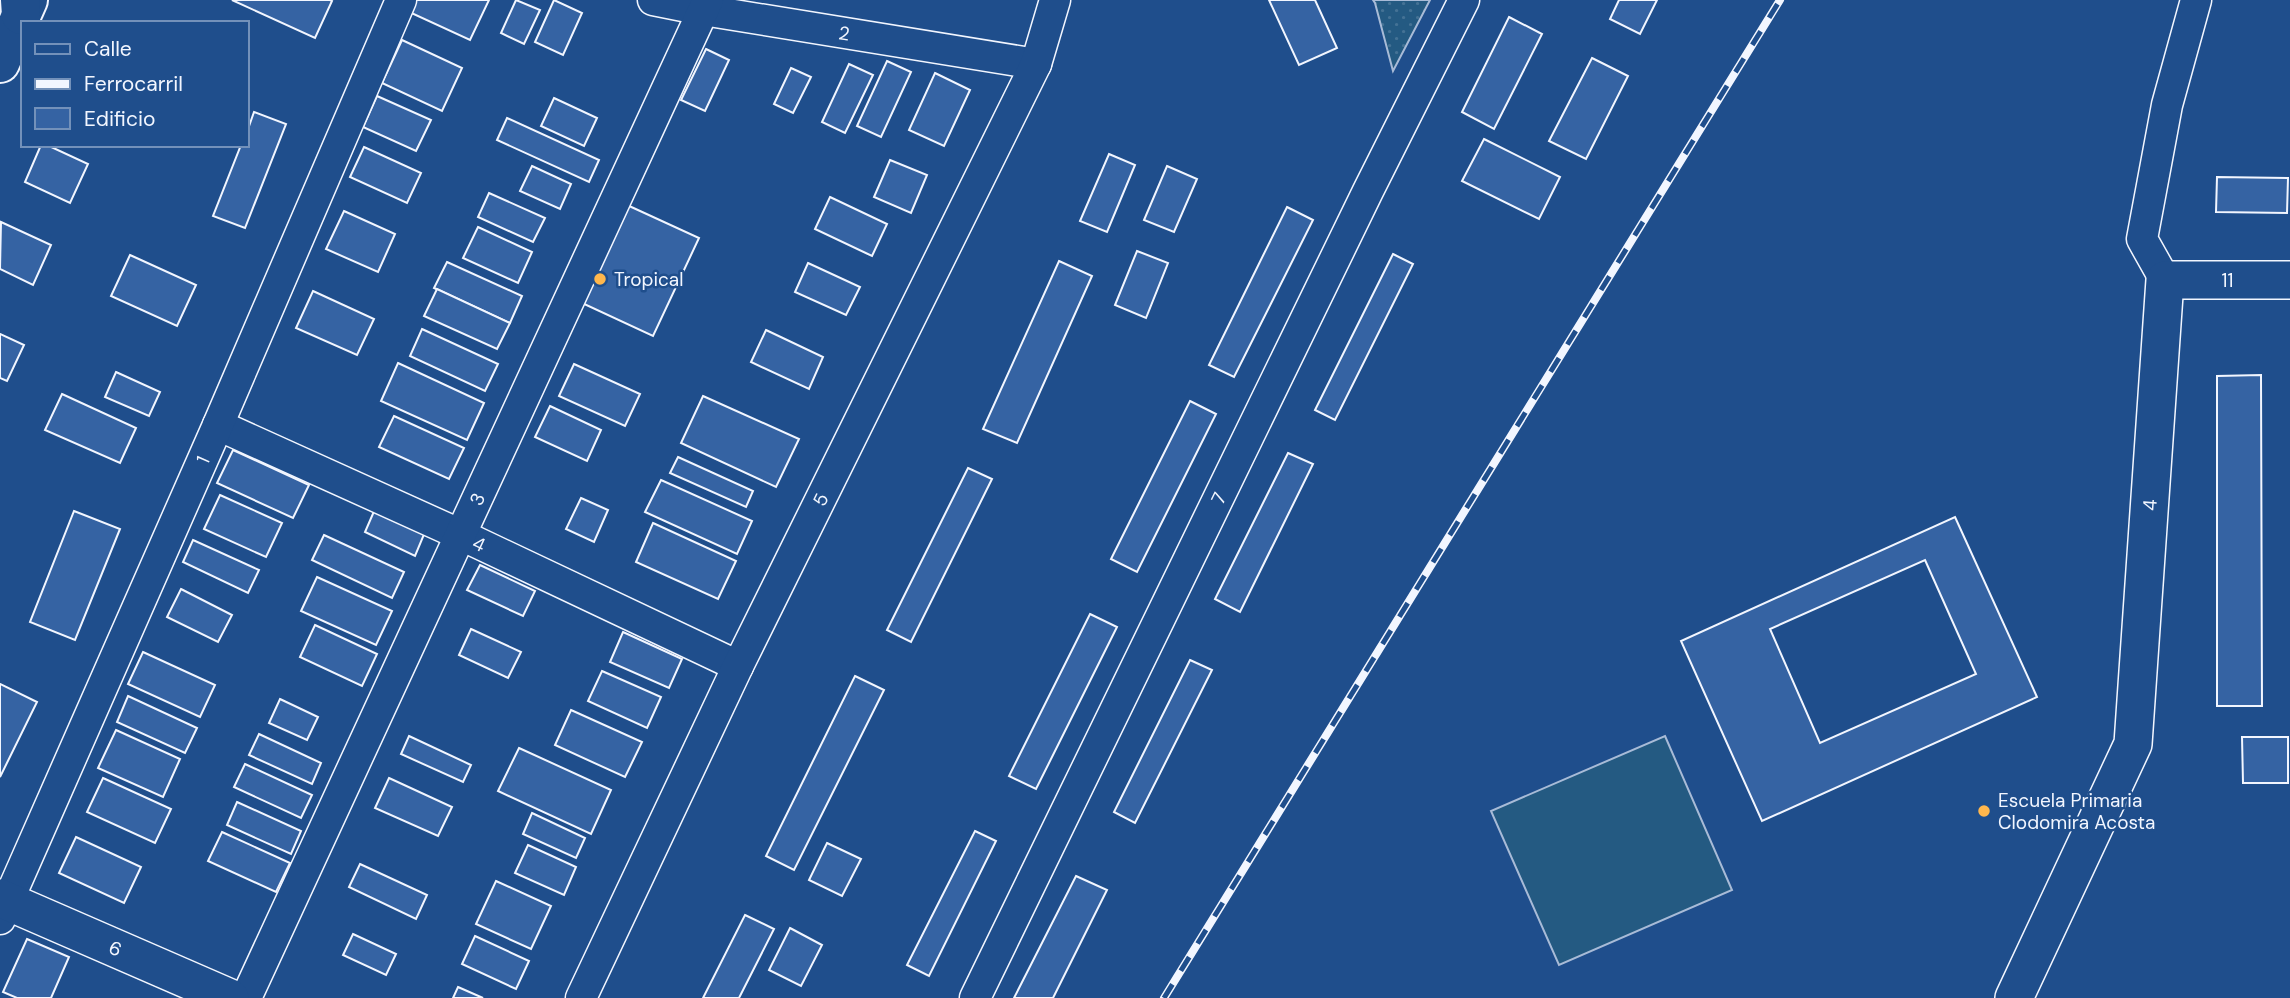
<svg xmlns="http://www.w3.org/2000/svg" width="2290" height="998" font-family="'DM Sans',sans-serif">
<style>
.grass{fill:url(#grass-dots);stroke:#a8bbd7;stroke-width:2}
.pitch{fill:#245a82;stroke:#a8bbd7;stroke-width:2}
.building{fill:#3563a3;stroke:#f2f6ff;stroke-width:2;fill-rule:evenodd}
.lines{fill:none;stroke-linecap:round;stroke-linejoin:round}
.minor-casing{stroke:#f2f6ff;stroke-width:33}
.tertiary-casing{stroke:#f2f6ff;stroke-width:40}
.secondary-casing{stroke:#f2f6ff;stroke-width:42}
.primary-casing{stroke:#f2f6ff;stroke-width:42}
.minor{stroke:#1f4e8c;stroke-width:30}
.tertiary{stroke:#1f4e8c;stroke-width:37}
.secondary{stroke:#1f4e8c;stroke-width:38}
.primary{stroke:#1f4e8c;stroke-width:38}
.rail-casing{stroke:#f2f6ff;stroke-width:8}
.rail{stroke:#1f4e8c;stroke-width:5;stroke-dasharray:16;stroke-linecap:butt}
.poi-dot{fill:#ffb74d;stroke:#1f4e8c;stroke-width:2.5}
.labels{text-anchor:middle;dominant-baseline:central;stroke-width:5;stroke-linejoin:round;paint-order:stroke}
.street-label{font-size:19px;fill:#f2f6ff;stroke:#1f4e8c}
.poi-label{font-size:19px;fill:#f2f6ff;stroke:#1f4e8c;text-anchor:start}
</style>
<defs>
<pattern id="grass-dots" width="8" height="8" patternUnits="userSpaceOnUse" patternTransform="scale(1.75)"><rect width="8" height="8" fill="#245a82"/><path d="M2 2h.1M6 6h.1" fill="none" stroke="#447295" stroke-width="1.8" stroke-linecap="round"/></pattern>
</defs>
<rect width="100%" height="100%" fill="#1f4e8c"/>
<polygon class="grass" points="1373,0 1430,0 1393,71 1375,3"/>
<polygon class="pitch" points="1665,736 1732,890 1559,965 1491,811"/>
<g class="building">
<polygon points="232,0 330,0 332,1 315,38"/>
<polygon points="412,0 489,0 470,40 407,11"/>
<polygon points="516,0 540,10 524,44 501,33"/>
<polygon points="554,0 582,13 563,55 535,42"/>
<polygon points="1269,0 1315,0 1337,48 1299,65"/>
<polygon points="1619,0 1657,0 1640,34 1610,19"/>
<polygon points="1509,17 1542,34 1494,129 1462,112"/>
<polygon points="402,40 462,68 442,111 382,83"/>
<polygon points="706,49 729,60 705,111 681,100"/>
<polygon points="1592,58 1628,76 1586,159 1549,141"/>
<polygon points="887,61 911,72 881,137 857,126"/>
<polygon points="849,64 873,75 845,133 822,122"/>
<polygon points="791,68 811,77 793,113 774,104"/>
<polygon points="935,73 970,90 944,146 909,130"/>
<polygon points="377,96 431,120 416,151 363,127"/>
<polygon points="554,98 597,118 584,146 541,126"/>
<polygon points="254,112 286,124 245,228 213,216 241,145 247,145 247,132"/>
<polygon points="507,118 599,160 589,182 497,140"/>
<polygon points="1484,139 1560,177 1539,219 1462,181"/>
<polygon points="41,145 47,145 88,164 70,203 25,182"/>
<polygon points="364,147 421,173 407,203 350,177"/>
<polygon points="1109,154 1135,165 1107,232 1080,221"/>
<polygon points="890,160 927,175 911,213 874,197"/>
<polygon points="532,166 571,184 560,209 520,191"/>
<polygon points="1167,166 1197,179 1174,232 1144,220"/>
<polygon points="2217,177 2288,178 2287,213 2216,212"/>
<polygon points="489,193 545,218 533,242 478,217"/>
<polygon points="830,197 887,224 872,256 815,229"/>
<polygon points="627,205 699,238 653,336 582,303"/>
<polygon points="1287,207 1313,220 1234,377 1209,365"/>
<polygon points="344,211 395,234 378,272 326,249"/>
<polygon points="1,222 51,245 33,285 0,269"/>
<polygon points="478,227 532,252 518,283 463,258"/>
<polygon points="1137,251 1168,263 1146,318 1115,305"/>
<polygon points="1393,254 1413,264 1335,420 1315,410"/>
<polygon points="130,255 196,285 177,326 111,296"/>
<polygon points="1059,261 1092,276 1017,443 983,429"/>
<polygon points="447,262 522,296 510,323 434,288"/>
<polygon points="808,263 860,287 846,315 795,292"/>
<polygon points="437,289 510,323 497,349 424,316"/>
<polygon points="313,291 374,319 357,355 296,328"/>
<polygon points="422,329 498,364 485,391 410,356"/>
<polygon points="766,330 823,357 809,389 751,362"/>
<polygon points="0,334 24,345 7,381 0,378"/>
<polygon points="398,363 484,403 467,440 381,401"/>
<polygon points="574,364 640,394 625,426 559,396"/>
<polygon points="116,372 160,392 149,416 105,397"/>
<polygon points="2261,375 2262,706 2217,706 2217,376"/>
<polygon points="62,394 136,428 120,463 45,430"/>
<polygon points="703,396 799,439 776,487 681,443"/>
<polygon points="1190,401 1216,414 1137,572 1111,559"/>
<polygon points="550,406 601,430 587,461 535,437"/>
<polygon points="394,416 464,448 449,479 379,447"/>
<polygon points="233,450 309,485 293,518 217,483"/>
<polygon points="1288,453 1313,464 1240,612 1215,599"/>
<polygon points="678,457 753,491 746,507 670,473"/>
<polygon points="968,468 992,479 911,642 887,630"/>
<polygon points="661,480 752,521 737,554 645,512"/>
<polygon points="220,495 282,523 266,557 204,529"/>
<polygon points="581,498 608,510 594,542 566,529"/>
<polygon points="375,509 425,532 415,556 365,532"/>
<polygon points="74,511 120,529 75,640 30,622"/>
<path d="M 1955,517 L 2037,697 L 1762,821 L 1681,641 ZM 1925,560 L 1976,674 L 1820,743 L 1770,629 Z"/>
<polygon points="653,523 736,561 718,599 636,562"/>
<polygon points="324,535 404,572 392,598 312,560"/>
<polygon points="193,540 259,570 248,593 183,562"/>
<polygon points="480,565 535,591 523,616 467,590"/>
<polygon points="317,577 392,611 376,645 301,611"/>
<polygon points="181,589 232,615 218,642 167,617"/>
<polygon points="1090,614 1117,627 1036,789 1009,776"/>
<polygon points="315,625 377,654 362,686 300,657"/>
<polygon points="471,629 521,652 508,678 459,655"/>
<polygon points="623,632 682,659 669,688 610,662"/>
<polygon points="143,652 215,685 200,717 128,684"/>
<polygon points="1190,660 1212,670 1135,823 1114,812"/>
<polygon points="602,671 661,697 647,728 588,701"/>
<polygon points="855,676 884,690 794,870 766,856"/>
<polygon points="0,684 37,702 0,777"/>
<polygon points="128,696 197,728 185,753 117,722"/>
<polygon points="280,699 318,717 307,740 269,723"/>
<polygon points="571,710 642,742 625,777 555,745"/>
<polygon points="116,730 180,759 163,797 98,768"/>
<polygon points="259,734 321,763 312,784 249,755"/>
<polygon points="409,736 471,765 463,782 401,754"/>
<polygon points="2242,737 2288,737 2288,783 2243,783"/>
<polygon points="519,748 611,790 591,834 498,791"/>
<polygon points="245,764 312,795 301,818 234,787"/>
<polygon points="103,778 171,809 155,843 87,812"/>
<polygon points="389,778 452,807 438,836 375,808"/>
<polygon points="237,802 301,831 291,854 227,825"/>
<polygon points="532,813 585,838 576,858 523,834"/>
<polygon points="975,831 996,841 929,976 907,965"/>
<polygon points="222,832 290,863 276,892 208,861"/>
<polygon points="76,837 141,867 124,903 59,873"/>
<polygon points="827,843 861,859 842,896 809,880"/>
<polygon points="528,845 576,867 564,895 515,873"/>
<polygon points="360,864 427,895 416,919 349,887"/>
<polygon points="1076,876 1107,890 1053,998 1014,998"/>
<polygon points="496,881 551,906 531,949 476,924"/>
<polygon points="745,915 774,929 739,998 703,998"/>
<polygon points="790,928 822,945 801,986 769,970"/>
<polygon points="353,934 396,954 386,975 343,955"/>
<polygon points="475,936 529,961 516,989 462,964"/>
<polygon points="27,939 69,957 51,998 17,998 3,992"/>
<polygon points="458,987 483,998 453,998"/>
</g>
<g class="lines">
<defs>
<g id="minor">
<path id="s1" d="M 653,0 L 703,10 L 1036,64"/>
<polyline points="2165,280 2142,239 2167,105 2196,0"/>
<path id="s2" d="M 218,425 L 459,534 L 738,666"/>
<path id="s3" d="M 0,919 L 218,425 L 401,0"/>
<path id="s4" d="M 246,998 L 708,0"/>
<path id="s5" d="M 581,998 L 738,666 L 1036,64 L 1055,0"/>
<path id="s6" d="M 975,998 L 1368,191 L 1464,0"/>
</g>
<g id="tertiary">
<path id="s7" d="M 0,898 L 230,998"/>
<path id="s8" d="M 2014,998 L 2133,744 L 2165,280 L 2290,280"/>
</g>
<polyline id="secondary" points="0,63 28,0"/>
<polyline id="primary" points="20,0 21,15"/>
</defs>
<use href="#minor" class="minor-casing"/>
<use href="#tertiary" class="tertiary-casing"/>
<use href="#secondary" class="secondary-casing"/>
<use href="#primary" class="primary-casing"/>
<use href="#minor" class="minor"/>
<use href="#tertiary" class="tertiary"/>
<use href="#secondary" class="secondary"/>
<use href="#primary" class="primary"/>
<defs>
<polyline id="rail" points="1164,998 1780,0"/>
</defs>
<use href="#rail" class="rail-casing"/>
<use href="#rail" class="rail"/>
</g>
<g class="poi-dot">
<circle cx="600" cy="279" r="7"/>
<circle cx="1984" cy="811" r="7"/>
</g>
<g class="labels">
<g class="street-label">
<text stroke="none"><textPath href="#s1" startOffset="194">2</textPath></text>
<text stroke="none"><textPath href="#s8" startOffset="808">11</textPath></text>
<text stroke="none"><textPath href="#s3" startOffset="502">1</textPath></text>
<text stroke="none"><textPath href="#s4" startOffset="550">3</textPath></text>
<text stroke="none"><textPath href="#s6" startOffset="556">7</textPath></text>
<text stroke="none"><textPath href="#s5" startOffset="553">5</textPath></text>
<text stroke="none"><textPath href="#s8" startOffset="520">4</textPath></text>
<text stroke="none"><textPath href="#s2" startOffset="287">4</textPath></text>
<text stroke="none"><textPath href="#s7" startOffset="126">6</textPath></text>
</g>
<g class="poi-label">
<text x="614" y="279">Tropical</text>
<text x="1998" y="800">Escuela Primaria<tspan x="1998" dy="22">Clodomira Acosta</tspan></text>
</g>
</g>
<rect x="21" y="21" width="228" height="126" fill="#1f4e8c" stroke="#7391ba" stroke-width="2"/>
<rect x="35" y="44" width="35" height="10" fill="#1f4e8c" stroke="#7391ba" stroke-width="2"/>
<text x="84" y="56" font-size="21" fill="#f2f6ff">Calle</text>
<rect x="35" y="79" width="35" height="10" fill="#f2f6ff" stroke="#7391ba" stroke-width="2"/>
<text x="84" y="91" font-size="21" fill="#f2f6ff">Ferrocarril</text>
<rect x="35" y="108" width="35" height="21" fill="#3563a3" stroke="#7391ba" stroke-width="2"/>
<text x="84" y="126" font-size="21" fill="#f2f6ff">Edificio</text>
</svg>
